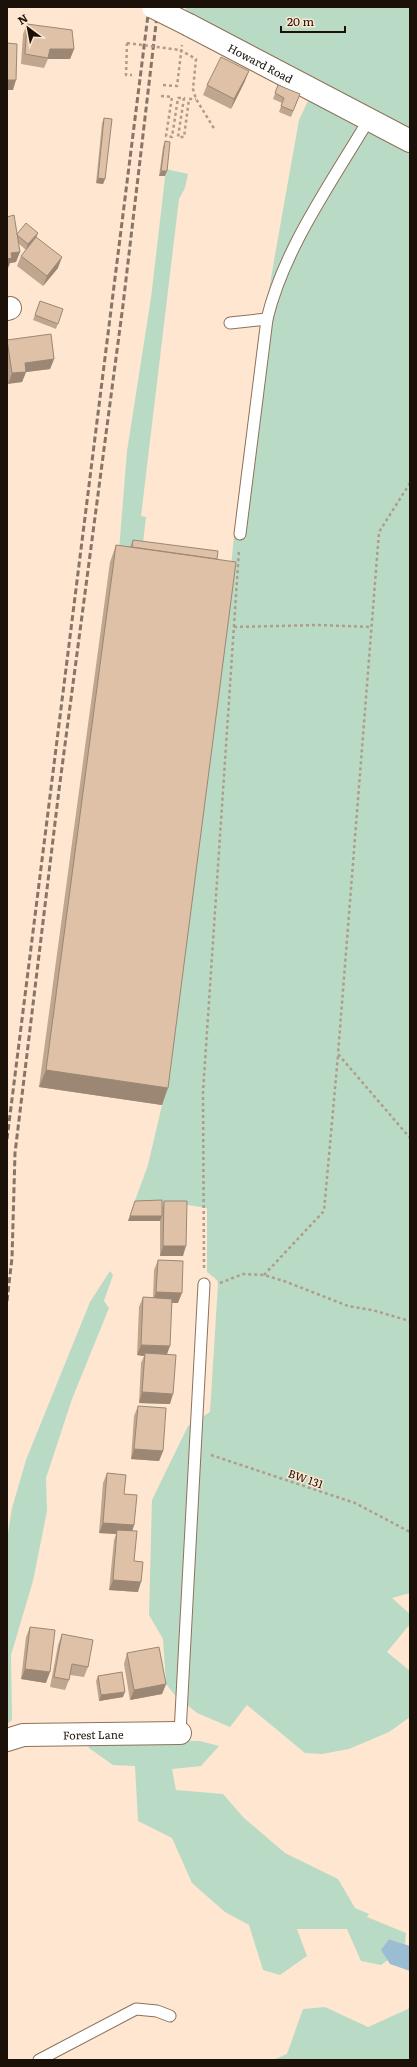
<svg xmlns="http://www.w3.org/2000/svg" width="417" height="2067" font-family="Literata,serif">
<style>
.green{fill:#b9dbc5}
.water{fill:#9abdd3}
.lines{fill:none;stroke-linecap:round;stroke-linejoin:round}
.service-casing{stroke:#8c7259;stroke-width:13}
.minor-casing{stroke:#8c7259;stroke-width:24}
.tertiary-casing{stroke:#8c7259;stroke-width:24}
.path{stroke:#af9c8b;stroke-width:2.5;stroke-dasharray:3 3;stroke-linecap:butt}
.service{stroke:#fff;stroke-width:11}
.minor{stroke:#fff;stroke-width:22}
.tertiary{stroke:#fff;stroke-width:22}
.rail{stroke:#877667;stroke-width:3;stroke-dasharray:6 3;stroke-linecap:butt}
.tertiary-bridge-casing{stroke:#8c7259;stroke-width:24;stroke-linecap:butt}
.path-bridge{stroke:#af9c8b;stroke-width:2.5;stroke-dasharray:3 3;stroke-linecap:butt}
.tertiary-bridge{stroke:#fff;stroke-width:22}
.wall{fill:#bfa68f}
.shaded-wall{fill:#9b8774}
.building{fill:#dec1a6;stroke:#9b8774}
.labels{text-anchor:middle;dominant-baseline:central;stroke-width:3;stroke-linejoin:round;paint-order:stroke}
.street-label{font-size:11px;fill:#1b1108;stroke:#fee6d0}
</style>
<rect width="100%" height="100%" fill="#fee6d0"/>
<g class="green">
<path d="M 186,7 L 410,7 L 410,1593 L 392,1598 L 410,1614 L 410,1624 L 387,1652 L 410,1671 L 410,1717 L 389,1732 L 349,1749 L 322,1754 L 305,1753 L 247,1705 L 230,1727 L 197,1713 L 174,1694 L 166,1684 L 163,1639 L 149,1615 L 152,1500 L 188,1426 L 210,1412 L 218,1284 L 217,1280 L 207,1272 L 207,1208 L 188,1205 L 133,1206 L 148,1165 L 162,1105 L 230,579 C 243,425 272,272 299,120 L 308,101 L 318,98 L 323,82 L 186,11 Z"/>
<polygon points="166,169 188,174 185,188 179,199 141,516 146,517 142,552 118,563 127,451 151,298"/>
<polygon points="110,1271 113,1275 104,1301 109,1308 72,1399 46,1478 47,1511 33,1581 11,1655 12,1720 7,1724 7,1539 12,1508 26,1460 90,1302"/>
<polygon points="87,1739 200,1741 219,1746 201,1766 172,1769 176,1790 223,1794 244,1818 285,1853 338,1879 355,1908 369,1914 367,1917 406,1933 405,1944 389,1939 382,1950 388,1960 381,1965 361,1961 347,1929 297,1929 307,1956 280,1975 263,1970 249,1925 225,1912 192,1883 172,1838 138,1821 135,1766 113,1765 89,1748"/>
<polygon points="410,2006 410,2060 273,2060 287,2054 303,2009 325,2007 368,2027 408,2009"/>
</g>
<polygon class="water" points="389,1939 410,1946 410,1971 390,1964 381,1950"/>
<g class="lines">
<defs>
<g id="service">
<polyline points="230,323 267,319"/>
<path d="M 240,534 L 267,319 C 284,248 332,182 369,119"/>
<polyline points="180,1733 204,1284"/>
<polyline points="39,2060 136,2009 157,2011 170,2016"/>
</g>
<g id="minor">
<polyline points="7,309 10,308"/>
<path id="s1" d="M 7,1740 L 23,1735 L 180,1733"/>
</g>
<g id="tertiary">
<path id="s2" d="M 189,25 L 410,141"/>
</g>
</defs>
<use href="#service" class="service-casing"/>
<use href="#minor" class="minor-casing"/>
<use href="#tertiary" class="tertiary-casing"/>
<g class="path">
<polyline points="127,43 126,75 132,75"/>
<polyline points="180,50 196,59 193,89 196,99 215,130"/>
<polyline points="163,85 177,86 182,45"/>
<polyline points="161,96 172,97 166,136 172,137 178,98 184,98 178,137 184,137 189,99 196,99"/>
<polyline points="410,483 379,532 338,1054 410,1138"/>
<polyline points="234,627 320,625 371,627"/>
<polyline points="204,1268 203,1092 239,550"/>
<polyline points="264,1275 324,1211 338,1055"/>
<polyline points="220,1283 243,1274 264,1275 284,1281 348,1306 372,1310 410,1321"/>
<polyline points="211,1455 355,1503 410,1532"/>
</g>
<use href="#service" class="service"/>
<use href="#minor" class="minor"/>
<use href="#tertiary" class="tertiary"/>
<g class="rail">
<polyline points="7,1139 149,7"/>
<polyline points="7,1301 12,1258 15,1153 59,790 123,305 158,7"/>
</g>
<defs>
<polyline id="tertiary-bridge" points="153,7 189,25"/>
</defs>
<use href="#tertiary-bridge" class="tertiary-bridge-casing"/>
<polyline class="path-bridge" points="127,43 180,50"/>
<use href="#tertiary-bridge" class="tertiary-bridge"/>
</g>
<g class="wall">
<polygon points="27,24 74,49 70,59 48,59 44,68 21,64 23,34"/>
<polygon points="245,81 231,109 203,95 207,85"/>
<polygon points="278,85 300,94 291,117 279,112 282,103 273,99"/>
<polygon points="104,118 105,179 103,184 96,183 102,123"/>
<polygon points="165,141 165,176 159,176 163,147"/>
<polygon points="17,234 36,237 58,268 43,286 17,266 21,256 26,250 18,243 20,252 16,262 10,263 8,268"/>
<polygon points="40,301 63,309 56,329 33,320"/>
<polygon points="7,340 54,359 50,369 26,372 22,382 8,383 7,385"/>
<polygon points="133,540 217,559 162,1105 39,1087 110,562 116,545 130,547"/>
<polygon points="135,1201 162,1207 164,1201 183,1256 160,1256 160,1221 128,1221"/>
<polygon points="158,1260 178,1303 172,1303 167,1354 170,1404 139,1403 141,1363 144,1356 137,1355 139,1307 143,1297 153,1298 154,1270"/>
<polygon points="138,1406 163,1451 159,1461 131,1459 134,1416"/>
<polygon points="107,1473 124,1494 134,1525 132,1531 134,1561 138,1592 109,1590 114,1540 116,1534 99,1533 103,1483"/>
<polygon points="30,1627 46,1683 21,1679 26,1637"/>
<polygon points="62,1634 88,1667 84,1677 70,1675 69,1680 65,1690 50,1687 58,1645"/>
<polygon points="127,1653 166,1684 162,1694 130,1700 124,1664"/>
<polygon points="98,1676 123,1697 99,1701 96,1681"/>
</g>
<g class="shaded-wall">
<polygon points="50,49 74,49 70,59 48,59"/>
<polygon points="249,71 245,81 231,109 234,99"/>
<polygon points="7,80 16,80 13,90 7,90"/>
<polygon points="161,171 167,171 165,176 159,176"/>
<polygon points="98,178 105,179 103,184 96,183"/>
<polygon points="38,233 36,238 26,250 28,244"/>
<polygon points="20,252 16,262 10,263 8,268 7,268 7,259 11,253"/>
<polygon points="62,257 58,268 43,286 47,276"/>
<polygon points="54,359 50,369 26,372 22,382 8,384 12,373 25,363"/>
<polygon points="46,1070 168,1088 162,1105 39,1087"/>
<polygon points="130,1216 162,1216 160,1221 128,1221"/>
<polygon points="163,1246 186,1246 183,1256 160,1256"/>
<polygon points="156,1292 182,1293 178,1303 153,1302"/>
<polygon points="141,1345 170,1346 166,1357 145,1353 144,1356 137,1355"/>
<polygon points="142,1392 173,1394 170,1404 139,1403"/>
<polygon points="134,1449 163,1451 159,1461 131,1459"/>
<polygon points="103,1523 134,1525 131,1535 117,1530 116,1534 99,1533"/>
<polygon points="113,1580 141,1582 138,1592 109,1590"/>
<polygon points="25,1669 50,1672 46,1683 21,1679"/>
<polygon points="166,1684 162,1694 130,1700 134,1690"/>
<polygon points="125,1692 123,1697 99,1701 101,1695"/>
</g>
<g class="building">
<polygon points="27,24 72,30 74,49 50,49 48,58 25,54"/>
<polygon points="7,43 17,44 16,80 7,80"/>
<polygon points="221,57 249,71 234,99 207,85"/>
<polygon points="278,85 300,94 293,111 281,106 284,98 275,93"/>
<polygon points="104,118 112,119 105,179 98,178"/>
<polygon points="165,141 170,142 167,171 161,171"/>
<polygon points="14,215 20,252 11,253 12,258 7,259 7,217"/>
<polygon points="26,223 38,233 28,244 17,235 17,234"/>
<polygon points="36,237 62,257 47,276 21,256"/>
<polygon points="40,301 63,309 58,324 35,315"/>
<polygon points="51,334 54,359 25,363 26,372 12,373 7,340"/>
<polygon points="133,540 218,551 217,559 132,547"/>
<polygon points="116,545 236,562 168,1088 46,1070"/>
<polygon points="162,1200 162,1216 130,1216 135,1201"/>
<polygon points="164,1201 187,1201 186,1246 163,1246"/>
<polygon points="158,1260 183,1261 182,1293 156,1292"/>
<polygon points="143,1297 172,1299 170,1346 141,1345"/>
<polygon points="145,1353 176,1355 173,1394 142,1392"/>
<polygon points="138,1406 166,1408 163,1451 134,1449"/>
<polygon points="107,1473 126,1475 124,1494 137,1495 134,1525 103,1523"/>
<polygon points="117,1530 137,1531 134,1561 143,1562 141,1582 113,1580"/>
<polygon points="30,1627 55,1630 50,1672 25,1669"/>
<polygon points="62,1634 93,1640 88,1667 72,1664 69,1680 54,1677"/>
<polygon points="159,1647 166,1684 134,1690 127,1653"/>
<polygon points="122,1672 125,1692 101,1695 98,1676"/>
</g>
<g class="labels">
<g class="street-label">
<text stroke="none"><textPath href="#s2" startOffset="81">Howard Road</textPath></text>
<text transform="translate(306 1478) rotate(19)">BW 131</text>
<text stroke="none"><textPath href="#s1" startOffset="87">Forest Lane</textPath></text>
</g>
</g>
<rect width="417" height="2067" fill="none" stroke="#1b1108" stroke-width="16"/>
<g transform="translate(28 28) rotate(328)" stroke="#fee6d0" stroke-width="3" paint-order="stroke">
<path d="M0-3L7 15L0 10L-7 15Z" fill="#1b1108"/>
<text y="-6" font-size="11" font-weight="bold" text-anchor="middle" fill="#1b1108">N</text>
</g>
<path d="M281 26v6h64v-6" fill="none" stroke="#1b1108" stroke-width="2"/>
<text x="287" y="26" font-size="12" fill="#1b1108" stroke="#fee6d0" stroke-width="3" paint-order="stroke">20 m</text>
</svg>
